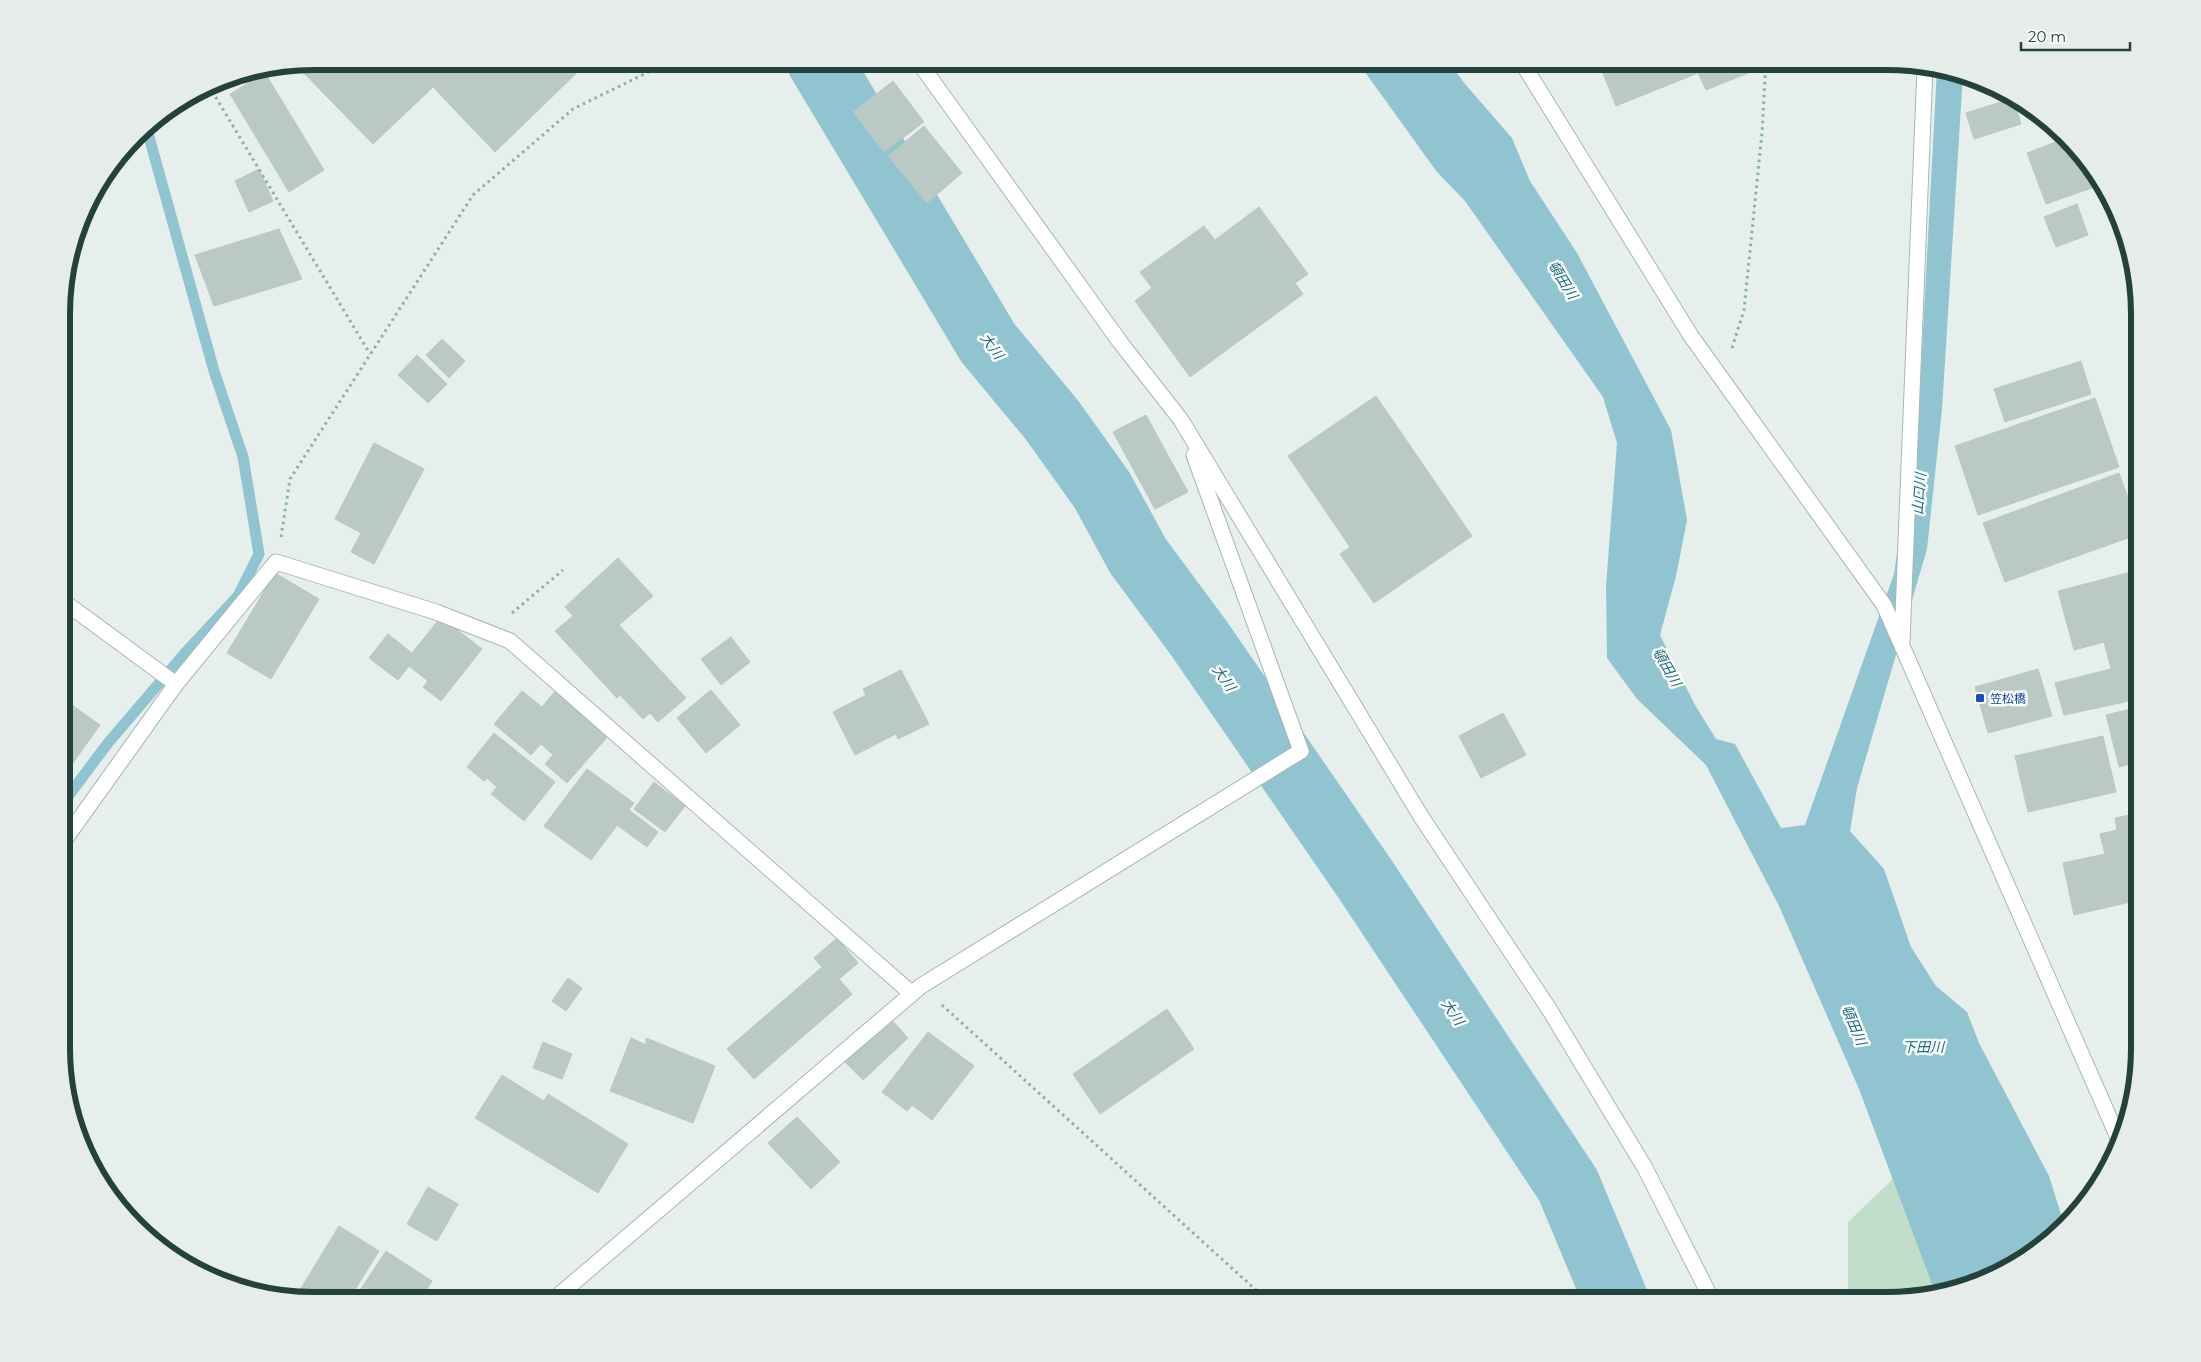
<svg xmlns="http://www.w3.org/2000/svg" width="2201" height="1362" font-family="Montserrat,'Noto Sans JP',sans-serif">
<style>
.green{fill:#c0deca}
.water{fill:#91c4d1}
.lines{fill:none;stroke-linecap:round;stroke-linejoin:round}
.stream{stroke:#91c4d1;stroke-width:11}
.river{stroke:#91c4d1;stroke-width:65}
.building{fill:#bbc9c4;stroke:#b9c8c3}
.street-casing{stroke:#a8b7b3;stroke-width:17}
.path{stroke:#88b1a6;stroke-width:3;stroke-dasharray:2.5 4;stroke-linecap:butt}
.street{stroke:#fff;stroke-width:15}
.transit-dot{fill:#1a4fb4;stroke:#f7fbf9;stroke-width:2}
.labels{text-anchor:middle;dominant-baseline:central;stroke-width:5;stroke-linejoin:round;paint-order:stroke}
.transit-label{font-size:12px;fill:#164399;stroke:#f7fbf9;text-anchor:start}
.water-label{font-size:14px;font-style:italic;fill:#20687b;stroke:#f7fbf9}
.rim{fill:none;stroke:#25413b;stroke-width:6}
</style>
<rect width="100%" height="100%" fill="#e6efeb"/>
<polygon class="green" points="1893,1179 1936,1295 1903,1300 1848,1300 1848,1222"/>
<polygon class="water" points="1357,61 1448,61 1465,84 1512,138 1530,181 1577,253 1671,430 1687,520 1676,576 1660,635 1695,705 1716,739 1735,744 1781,828 1805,825 1894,574 1919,406 1937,69 1963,74 1942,409 1927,549 1857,788 1850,831 1884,869 1911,947 1936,986 1967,1012 1979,1043 2049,1176 2065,1227 2013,1267 1952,1292 1936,1295 1859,1089 1779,906 1706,765 1637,699 1607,658 1606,586 1617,443 1603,397 1465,201 1437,172"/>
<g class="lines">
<polyline class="stream" points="63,803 108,743 185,653 238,596 259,554 243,457 214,371 146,126"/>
<polyline class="river" points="819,61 988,343 1052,420 1102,490 1138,556 1198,637 1365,879 1568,1185 1616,1300"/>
</g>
<g class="building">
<polygon points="314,61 589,61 495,152 433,87 373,144 296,65"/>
<polygon points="1598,61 1754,61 1758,69 1706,90 1698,73 1616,106"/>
<polygon points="265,73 324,170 289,192 230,94"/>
<polygon points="1971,76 1991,86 1977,91"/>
<polygon points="893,81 924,122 884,152 853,112"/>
<polygon points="2013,98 2021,124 1974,139 1966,113"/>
<polygon points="924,126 962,173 927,203 888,156"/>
<polygon points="2066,138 2077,147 2103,184 2046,204 2027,153"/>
<polygon points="259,169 273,201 249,212 235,181"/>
<polygon points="2108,195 2131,249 2133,259 2132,259"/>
<polygon points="2077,204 2088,235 2056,247 2044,217"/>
<polygon points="1259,207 1308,274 1295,283 1303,294 1190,377 1135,301 1152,288 1140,272 1204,226 1215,240"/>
<polygon points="279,229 302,279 214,306 195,255"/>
<polygon points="442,339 465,361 449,378 426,355"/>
<polygon points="417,355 447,384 428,403 398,375"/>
<polygon points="2081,361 2091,394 2005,422 1994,389"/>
<polygon points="1376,396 1472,536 1374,603 1340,554 1350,547 1288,456"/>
<polygon points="2095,398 2119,467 1978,515 1955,446"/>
<polygon points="1146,415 1188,492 1155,509 1113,432"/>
<polygon points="374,443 424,469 374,564 351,552 361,533 335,519"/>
<polygon points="2119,473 2139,528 2139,534 2005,582 1983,523"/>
<polygon points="618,558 653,596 619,625 686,698 658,722 650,713 643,719 620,695 617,698 555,631 573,616 565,607"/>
<polygon points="2139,570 2139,698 2120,703 2104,642 2074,650 2058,591"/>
<polygon points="275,573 319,599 271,679 227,653"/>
<polygon points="441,617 482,649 441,701 423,687 428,681 409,666 398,680 369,658 388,634 412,653"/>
<polygon points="731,637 750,662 721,685 701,659"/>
<polygon points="2038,669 2052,716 1988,733 1975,687"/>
<polygon points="2111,669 2120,703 2064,715 2055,683"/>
<polygon points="901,670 929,724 898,739 896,734 855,755 833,712 866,695 863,689"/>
<polygon points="556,690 609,735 567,783 545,764 553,755 541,744 531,755 494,724 522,691 542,707"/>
<polygon points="711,690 740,725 706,753 677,718"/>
<polygon points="63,691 69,695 65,700 100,725 63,777"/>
<polygon points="2139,707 2139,762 2119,767 2106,715"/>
<polygon points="1503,713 1526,755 1481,778 1459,736"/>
<polygon points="494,733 555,782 524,821 491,794 497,787 487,778 484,781 467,767"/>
<polygon points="2103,736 2116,792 2028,812 2015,756"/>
<polygon points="587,769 634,803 591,860 544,826"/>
<polygon points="654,782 685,806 665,832 634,809"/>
<polygon points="629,810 658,832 647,847 617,825"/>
<polygon points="2139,813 2139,900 2074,915 2063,863 2105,854 2100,834 2117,830 2115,818"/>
<polygon points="837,938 858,963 839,979 852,994 754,1079 727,1049 822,967 814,958"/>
<polygon points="568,978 582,988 566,1011 552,1001"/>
<polygon points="1167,1009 1194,1049 1100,1114 1073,1074"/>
<polygon points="889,1017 908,1038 863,1080 843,1060"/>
<polygon points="928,1032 974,1066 932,1120 912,1105 907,1111 882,1092"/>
<polygon points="631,1038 646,1045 646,1038 715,1066 693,1123 610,1091"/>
<polygon points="543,1042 572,1054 562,1079 533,1068"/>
<polygon points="502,1075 544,1101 548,1094 628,1144 598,1193 475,1118"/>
<polygon points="797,1117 840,1162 811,1189 768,1143"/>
<polygon points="428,1187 458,1204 437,1241 407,1224"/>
<polygon points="339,1226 379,1251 348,1301 314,1301 295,1298"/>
<polygon points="386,1251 432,1281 419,1301 353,1301"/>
</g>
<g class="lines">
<defs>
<g id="street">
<polyline points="918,61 1120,342 1181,420 1422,818 1549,1009 1645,1168 1712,1300"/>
<polyline points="1521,61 1691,336 1884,605 2120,1142"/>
<polyline points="63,601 176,684 63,842"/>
<polyline points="1902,641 1925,67"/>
<polyline points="176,684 276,562 436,612 510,641 911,993"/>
<polyline points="552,1301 921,986 1301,751 1194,455"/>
</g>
</defs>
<use href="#street" class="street-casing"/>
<g class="path">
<polyline points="209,86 370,354"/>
<polyline points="1732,348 1744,310 1762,133 1766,61"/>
<polyline points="281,537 290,479 473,195 573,109 671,61"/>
<polyline points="512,613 563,570"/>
<polyline points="942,1005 1267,1300"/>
</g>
<use href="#street" class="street"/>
</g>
<rect class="transit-dot" x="1975" y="693" width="10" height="10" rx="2.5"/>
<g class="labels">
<g class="transit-label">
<text x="1990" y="698">笠松橋</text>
</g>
<g class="water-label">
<text transform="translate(1563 280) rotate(58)">頓田川</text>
<text transform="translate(992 346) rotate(54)">大川</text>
<text transform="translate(1919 494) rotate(-86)">山口川</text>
<text transform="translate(1667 667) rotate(60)">頓田川</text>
<text transform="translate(1224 678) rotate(55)">大川</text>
<text transform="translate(1453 1012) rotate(56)">大川</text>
<text transform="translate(1854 1025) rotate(67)">頓田川</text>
<text x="1923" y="1047">下田川</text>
</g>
</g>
<path d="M0 0H2201V1362H0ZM314 70H1887A244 244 0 0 1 2131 314V1048A244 244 0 0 1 1887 1292H314A244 244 0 0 1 70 1048V314A244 244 0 0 1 314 70Z" fill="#e6ecea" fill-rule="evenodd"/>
<path class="rim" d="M314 70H1887A244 244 0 0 1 2131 314V1048A244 244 0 0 1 1887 1292H314A244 244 0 0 1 70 1048V314A244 244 0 0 1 314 70Z"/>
<path d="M2021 42v8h109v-8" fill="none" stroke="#25413b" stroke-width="2.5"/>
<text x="2028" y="42" font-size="15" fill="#25413b" stroke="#f7fbf9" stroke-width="4" paint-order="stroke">20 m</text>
</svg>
